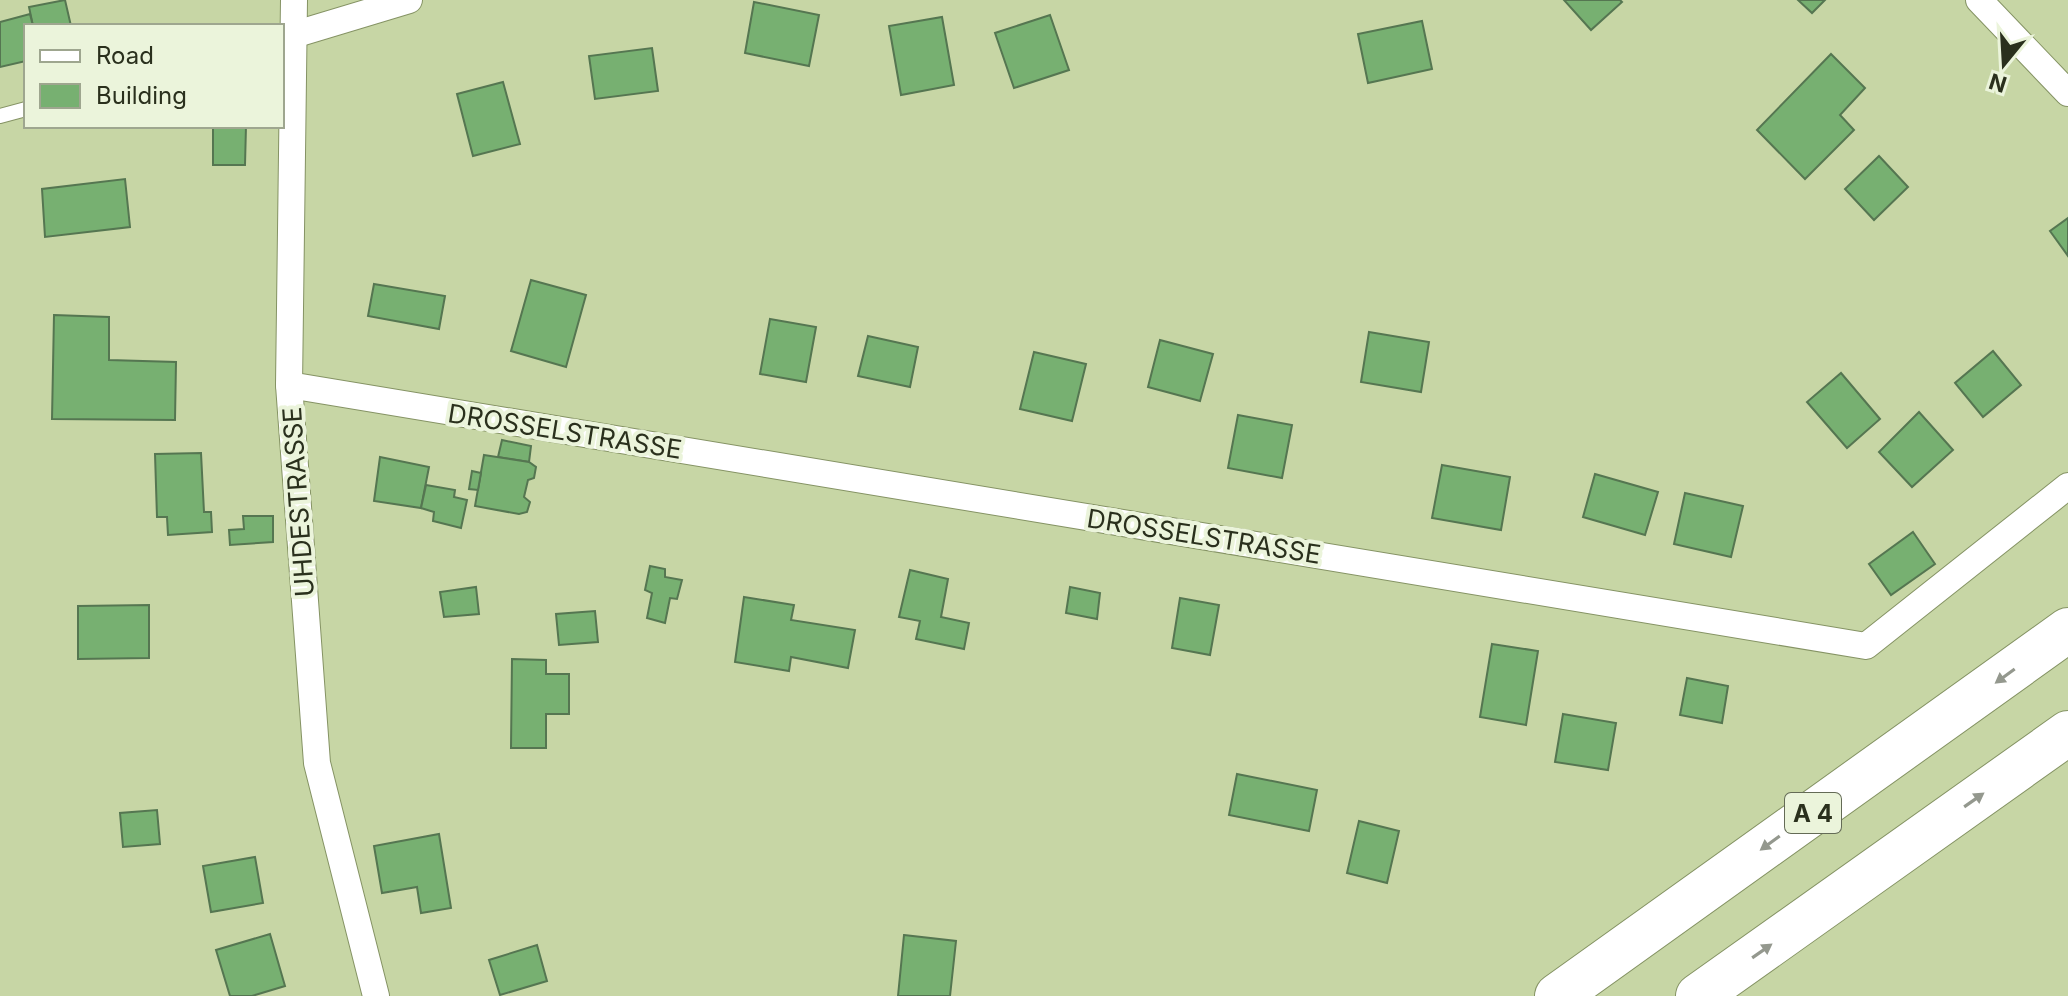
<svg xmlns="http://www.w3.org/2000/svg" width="2068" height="996" font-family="Inter,sans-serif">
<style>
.building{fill:#77b071;stroke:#557651;stroke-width:2}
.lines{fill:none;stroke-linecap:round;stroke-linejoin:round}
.service-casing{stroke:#859364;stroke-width:16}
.minor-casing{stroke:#859364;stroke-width:28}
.motorway-casing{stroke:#859364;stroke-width:46}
.service{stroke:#fff;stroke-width:14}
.minor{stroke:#fff;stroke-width:26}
.motorway{stroke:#fff;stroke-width:44}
.oneway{fill:#94988e}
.labels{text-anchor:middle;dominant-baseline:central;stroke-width:8;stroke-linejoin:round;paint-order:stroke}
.shield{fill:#ebf4db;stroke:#646b56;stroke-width:2}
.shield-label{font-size:24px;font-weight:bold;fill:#2a301d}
.street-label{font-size:26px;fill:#2a301d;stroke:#ebf4db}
</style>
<rect width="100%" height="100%" fill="#c7d6a5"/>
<g class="building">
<polygon points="65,0 71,26 33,26 29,7"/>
<polygon points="1564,0 1620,0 1622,2 1591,30"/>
<polygon points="1798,0 1825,0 1812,13"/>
<polygon points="754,2 819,15 809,66 745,53"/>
<polygon points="30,14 33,26 26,26 26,61 0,67 0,22"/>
<polygon points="1050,15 1069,70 1014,88 995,33"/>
<polygon points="942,17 954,85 901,95 889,26"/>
<polygon points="1422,21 1432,69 1368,83 1358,34"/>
<polygon points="652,48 658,91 595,99 589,56"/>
<polygon points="1831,54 1865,88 1840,115 1854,130 1805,179 1757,130"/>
<polygon points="503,82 520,144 473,156 457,94"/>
<polygon points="213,126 246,126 245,165 213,165"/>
<polygon points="1879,156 1908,187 1874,220 1845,189"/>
<polygon points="125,179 130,227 45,237 42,189"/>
<polygon points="2068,218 2068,256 2050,231"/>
<polygon points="531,280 586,295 566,367 511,351"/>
<polygon points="374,284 445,296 439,329 368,316"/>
<polygon points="54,315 109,317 109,360 176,362 175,420 52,419"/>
<polygon points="770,319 816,327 806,382 760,374"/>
<polygon points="1369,332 1429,342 1421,392 1361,382"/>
<polygon points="868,336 918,347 910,387 858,376"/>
<polygon points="1160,340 1213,354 1200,401 1148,387"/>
<polygon points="1993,351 2021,385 1983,417 1955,383"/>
<polygon points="1034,352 1086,364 1072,421 1020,409"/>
<polygon points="1841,373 1880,419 1847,448 1807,402"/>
<polygon points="1919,412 1953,450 1912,487 1879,452"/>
<polygon points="1238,415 1292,425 1282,478 1228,468"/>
<polygon points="502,440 531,446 529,462 498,457"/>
<polygon points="201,453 204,512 211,512 212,532 168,535 167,517 157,517 155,454"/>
<polygon points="484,455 529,462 536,467 534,478 528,480 524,497 530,502 527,512 519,514 475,506"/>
<polygon points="380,457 429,467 421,508 374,501"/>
<polygon points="1442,465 1510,477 1501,530 1432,518"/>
<polygon points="472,471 481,473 478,490 469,489"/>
<polygon points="1595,474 1658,492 1645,535 1583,517"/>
<polygon points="426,485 455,490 454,497 467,500 461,528 433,521 434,512 421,508"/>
<polygon points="1685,493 1743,506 1731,557 1674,544"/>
<polygon points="243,516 273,516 273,542 230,545 229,530 244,529"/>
<polygon points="1913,532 1935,564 1891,595 1869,564"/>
<polygon points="650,566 665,569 665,577 682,580 677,599 670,598 665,623 647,618 652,593 645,590"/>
<polygon points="910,570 948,579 941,617 969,623 964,649 916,639 920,621 899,617"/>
<polygon points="476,587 479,614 444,617 440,592"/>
<polygon points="1070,587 1100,593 1097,619 1066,613"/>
<polygon points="744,597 794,605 791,620 855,630 848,668 791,657 789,671 735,662"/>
<polygon points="1180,598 1219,605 1210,655 1172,648"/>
<polygon points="149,605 149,658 78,659 78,606"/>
<polygon points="595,611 598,642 559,645 556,614"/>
<polygon points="1492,644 1538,651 1526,725 1480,717"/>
<polygon points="512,659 546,660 546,674 569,674 569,714 546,714 546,748 511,748"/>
<polygon points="1687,678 1728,686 1722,723 1680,715"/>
<polygon points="1563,714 1616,723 1608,770 1555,762"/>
<polygon points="1237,774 1317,790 1309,831 1229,815"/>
<polygon points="157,810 160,844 123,847 120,813"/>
<polygon points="1359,821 1399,831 1387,883 1347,873"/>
<polygon points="439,834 451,908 421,913 417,887 382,893 374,846"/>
<polygon points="255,857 263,903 211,912 203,866"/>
<polygon points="270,934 285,986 252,996 230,996 216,950"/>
<polygon points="904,935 956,941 950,996 898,996"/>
<polygon points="537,945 547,981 500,995 489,960"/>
</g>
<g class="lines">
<defs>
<polyline id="service" points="0,116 26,109"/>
<g id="minor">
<polyline points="294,0 289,385 317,763 376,996"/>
<polyline points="1979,0 2068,93"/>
<polyline points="293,35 409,0"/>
<polyline points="289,385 1866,646 2068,486"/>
</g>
<g id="motorway">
<polyline points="1557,996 2068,630"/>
<polyline points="1698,996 2068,733"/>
</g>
</defs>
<use href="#service" class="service-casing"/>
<use href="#minor" class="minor-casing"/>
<use href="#motorway" class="motorway-casing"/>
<use href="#service" class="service"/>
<use href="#minor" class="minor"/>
<use href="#motorway" class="motorway"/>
</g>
<defs><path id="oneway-solid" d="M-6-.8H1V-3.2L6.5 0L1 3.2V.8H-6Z" transform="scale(2)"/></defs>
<g class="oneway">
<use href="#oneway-solid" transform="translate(2005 676) rotate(144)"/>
<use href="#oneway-solid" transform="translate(1974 800) rotate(-35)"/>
<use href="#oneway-solid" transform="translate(1770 843) rotate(144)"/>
<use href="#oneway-solid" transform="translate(1762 951) rotate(-35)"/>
</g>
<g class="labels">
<rect class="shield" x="1785" y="793" width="56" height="40" rx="6"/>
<g class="shield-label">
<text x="1813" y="813">A 4</text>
</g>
<g class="street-label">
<text transform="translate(565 431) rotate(9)">DROSSELSTRASSE</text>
<text transform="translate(298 502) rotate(-94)">UHDESTRASSE</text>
<text transform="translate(1204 536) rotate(9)">DROSSELSTRASSE</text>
</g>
</g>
<rect x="24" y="24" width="260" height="104" fill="#ebf4db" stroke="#9ea68f" stroke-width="2"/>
<rect x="40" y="50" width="40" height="12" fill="#ffffff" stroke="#9ea68f" stroke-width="2"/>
<text x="96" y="64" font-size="24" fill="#2a301d">Road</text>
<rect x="40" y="84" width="40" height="24" fill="#77b071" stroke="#9ea68f" stroke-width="2"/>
<text x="96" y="104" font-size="24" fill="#2a301d">Building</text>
<g transform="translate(2004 64) rotate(198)" stroke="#ebf4db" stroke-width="6" paint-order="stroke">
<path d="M0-6L14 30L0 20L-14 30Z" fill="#2a301d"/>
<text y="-12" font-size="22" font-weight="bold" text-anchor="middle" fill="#2a301d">N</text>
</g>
</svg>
